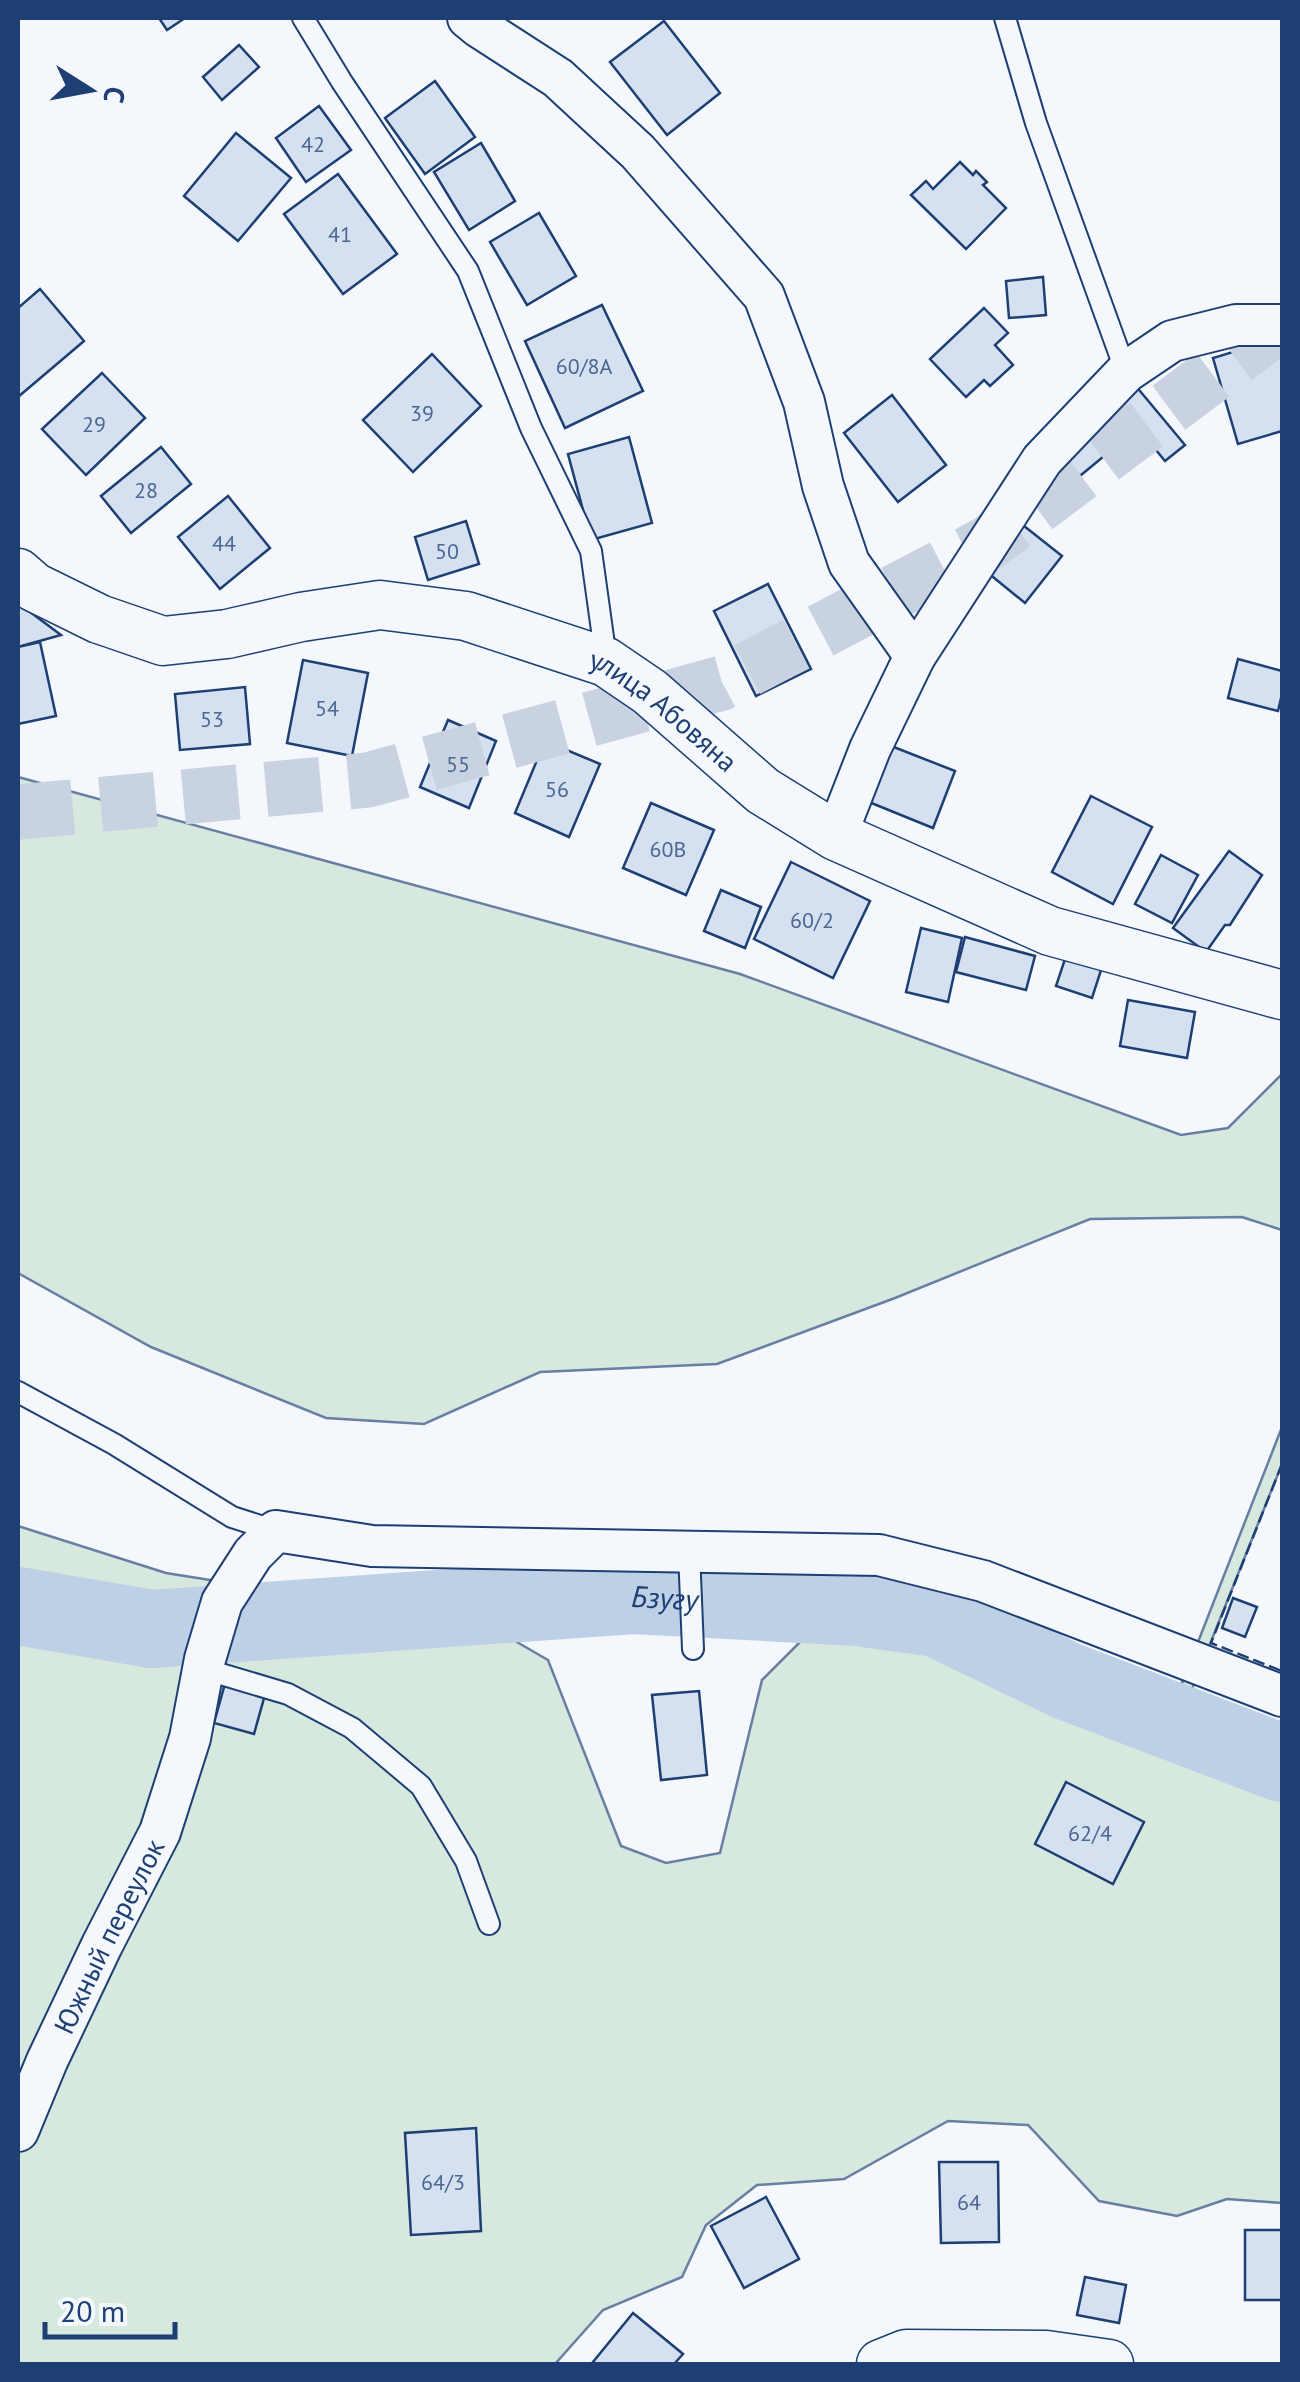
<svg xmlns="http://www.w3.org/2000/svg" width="1300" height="2382" font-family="'PT Sans',sans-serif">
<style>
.green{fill:#d7e8df;stroke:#687fa3;stroke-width:2.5}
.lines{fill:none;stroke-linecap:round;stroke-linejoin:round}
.river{stroke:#bed0e5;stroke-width:78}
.building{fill:#d5e0f0;stroke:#1d3f73;stroke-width:2.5}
.trunk-tunnel{stroke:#c9d2e0;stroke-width:55;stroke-dasharray:55 28;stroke-linecap:butt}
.service-casing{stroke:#1d3f73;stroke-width:24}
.minor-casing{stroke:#1d3f73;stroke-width:44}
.tertiary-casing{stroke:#1d3f73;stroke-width:51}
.service{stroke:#f4f7fb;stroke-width:20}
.minor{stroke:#f4f7fb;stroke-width:40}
.tertiary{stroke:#f4f7fb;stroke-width:48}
.fence{stroke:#1d3f73;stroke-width:2.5;stroke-dasharray:12 5;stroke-linecap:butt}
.labels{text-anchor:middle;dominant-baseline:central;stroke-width:8;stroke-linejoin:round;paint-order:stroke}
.number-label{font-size:22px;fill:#4b6792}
.street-label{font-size:28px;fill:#1d3f73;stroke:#f4f7fb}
.water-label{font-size:30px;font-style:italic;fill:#1d3f73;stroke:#f4f7fb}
</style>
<rect width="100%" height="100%" fill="#f4f7fb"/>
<g class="green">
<polygon points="18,777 740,974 1181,1135 1228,1128 1282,1074 1282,1230 1242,1217 1090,1219 895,1298 717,1364 540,1372 424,1424 326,1418 151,1347 18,1273"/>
<polygon points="1282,1427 1282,1464 1186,1704 1282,1740 1282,2203 1227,2199 1177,2216 1099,2201 1028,2125 948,2121 844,2179 757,2185 706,2225 682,2277 603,2310 555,2364 18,2364 18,1526 166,1573 484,1623 548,1660 621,1846 666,1863 720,1853 762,1680 812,1630 909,1622 1175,1701"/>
</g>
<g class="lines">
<path class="river" id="s1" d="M 18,1606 L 152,1629 L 634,1595 L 857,1607 L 937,1618 L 1067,1681 L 1282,1763"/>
</g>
<g class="building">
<polygon points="159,18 185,18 167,30"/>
<polygon points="664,21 720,93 667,135 610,62"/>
<polygon points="239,45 259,67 222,100 203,77"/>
<polygon points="435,81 475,137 425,174 385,118"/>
<polygon points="319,106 351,150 306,182 276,138"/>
<polygon points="236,133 291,178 238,241 184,196"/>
<polygon points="481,143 515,201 469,230 434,172"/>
<polygon points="960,162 973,175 976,171 987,182 983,185 1006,208 966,249 911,195 926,181 933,189"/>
<polygon points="338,174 397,254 343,294 284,214"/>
<polygon points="539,213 576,276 527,305 490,242"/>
<polygon points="1043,277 1046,315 1009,318 1006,281"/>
<polygon points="40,289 84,341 18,397 18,308"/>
<polygon points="602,305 643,391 565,428 525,341"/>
<polygon points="984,308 1008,333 995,345 1013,365 990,386 984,380 966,397 930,359"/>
<polygon points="1282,337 1282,431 1238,444 1213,358"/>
<polygon points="432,354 481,406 413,472 363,420"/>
<polygon points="102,373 145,418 86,475 42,429"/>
<polygon points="1135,385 1185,445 1165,461 1138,428 1069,485 1047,459"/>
<polygon points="892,395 946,465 898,502 844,433"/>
<polygon points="629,437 652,523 591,540 568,454"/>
<polygon points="161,447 191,484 131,533 101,496"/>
<polygon points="228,496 270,548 220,589 178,537"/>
<polygon points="466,521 479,564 428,580 415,537"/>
<polygon points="1019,522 1062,556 1025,603 982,568"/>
<polygon points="768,584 811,669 756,696 714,611"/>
<polygon points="18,603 61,635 18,647"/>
<polygon points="40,642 56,716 18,724 18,647"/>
<polygon points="1238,659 1282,671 1282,694 1278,711 1228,698"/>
<polygon points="303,660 368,673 352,756 287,743"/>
<polygon points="245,687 250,744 180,750 175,694"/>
<polygon points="448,720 496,741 469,808 420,787"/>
<polygon points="545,741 600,764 569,837 515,813"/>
<polygon points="886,744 955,771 933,828 864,800"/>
<polygon points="1091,796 1152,827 1113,904 1052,872"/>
<polygon points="651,803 714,830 686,895 623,868"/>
<polygon points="1229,851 1262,875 1230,925 1225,925 1206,952 1173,928"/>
<polygon points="1161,855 1198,875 1172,923 1135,904"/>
<polygon points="791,862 870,901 833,978 754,939"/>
<polygon points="721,890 761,907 745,948 704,931"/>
<polygon points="921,928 962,938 948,1002 906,992"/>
<polygon points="965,937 1035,956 1026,990 956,972"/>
<polygon points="1067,953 1103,964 1092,998 1056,986"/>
<polygon points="1128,1000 1195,1012 1187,1058 1120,1046"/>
<polygon points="1233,1598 1257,1607 1245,1637 1222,1628"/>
<polygon points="226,1680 266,1691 254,1734 214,1723"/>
<polygon points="699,1691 707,1775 661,1780 652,1695"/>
<polygon points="1066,1782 1144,1822 1113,1884 1035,1844"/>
<polygon points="476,2128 481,2231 411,2235 405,2133"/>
<polygon points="939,2162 998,2162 999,2242 941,2243"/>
<polygon points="766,2197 799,2259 744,2288 711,2226"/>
<rect x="1245" y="2230" width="37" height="70"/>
<polygon points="1085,2277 1126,2285 1119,2323 1077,2315"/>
<polygon points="633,2313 683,2354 674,2364 596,2364 593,2362"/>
</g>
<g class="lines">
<polyline class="trunk-tunnel" points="18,812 368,780 722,683 988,543 1282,323"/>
<defs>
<g id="service">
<polyline points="303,18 342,82 468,271 531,428 591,551 606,659"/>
<polyline points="1005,18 1036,123 1126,372"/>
<polyline points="18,1392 114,1444 232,1517 276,1531"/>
<polyline points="689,1552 693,1649"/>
<polyline points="204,1669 288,1694 352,1728 421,1786 466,1861 489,1924"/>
</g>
<g id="minor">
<polyline points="468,18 479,27 558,78 638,152 764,296 804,402 823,486 849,563 915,656"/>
<polyline points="836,836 870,749 915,656 1042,460 1126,372 1172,341 1236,325 1282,325"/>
<path id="s2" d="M 18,2131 L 47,2061 L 102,1945 L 160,1832 L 190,1738 L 205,1659 L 222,1602 L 253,1554 L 276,1531 L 372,1546 L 879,1555 L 983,1581 L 1282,1696"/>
</g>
<g id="tertiary">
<path id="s3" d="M 18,573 L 34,587 L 99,619 L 163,641 L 227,634 L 301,617 L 380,605 L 466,616 L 606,662 L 650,692 L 763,791 L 836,836 L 1050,931 L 1282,995"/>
<polyline points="881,2364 906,2354 1046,2355 1109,2364"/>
</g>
</defs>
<use href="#service" class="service-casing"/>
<use href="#minor" class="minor-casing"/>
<use href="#tertiary" class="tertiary-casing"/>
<use href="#service" class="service"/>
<use href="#minor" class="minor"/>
<use href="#tertiary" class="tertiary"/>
<polyline class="fence" points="1282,1464 1211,1643 1282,1671"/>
</g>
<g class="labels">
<g class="number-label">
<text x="313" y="144">42</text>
<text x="340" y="234">41</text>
<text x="584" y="366">60/8А</text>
<text x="422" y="413">39</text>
<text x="94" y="424">29</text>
<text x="146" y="490">28</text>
<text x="224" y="543">44</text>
<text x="447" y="551">50</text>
<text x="327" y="708">54</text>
<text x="212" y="719">53</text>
<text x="458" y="764">55</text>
<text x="557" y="789">56</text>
<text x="668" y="849">60В</text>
<text x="812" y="920">60/2</text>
<text x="1090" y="1833">62/4</text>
<text x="443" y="2182">64/3</text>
<text x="969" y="2202">64</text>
</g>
<g class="street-label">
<text stroke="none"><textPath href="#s3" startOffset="690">улица Абовяна</textPath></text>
<text stroke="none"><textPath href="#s2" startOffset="215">Южный переулок</textPath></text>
</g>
<g class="water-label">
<text stroke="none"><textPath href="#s1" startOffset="650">Бзугу</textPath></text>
</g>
</g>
<rect width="1300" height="2382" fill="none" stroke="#1d3f73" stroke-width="40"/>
<g transform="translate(90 90) rotate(101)" stroke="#f4f7fb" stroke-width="8" paint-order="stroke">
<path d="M0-8L18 38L0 25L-18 38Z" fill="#1d3f73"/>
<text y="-15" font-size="28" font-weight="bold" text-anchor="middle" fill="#1d3f73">С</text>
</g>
<path d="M45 2322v15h130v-15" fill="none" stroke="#1d3f73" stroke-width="5"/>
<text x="60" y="2322" font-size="30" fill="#1d3f73" stroke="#f4f7fb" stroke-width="8" paint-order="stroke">20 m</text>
</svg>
